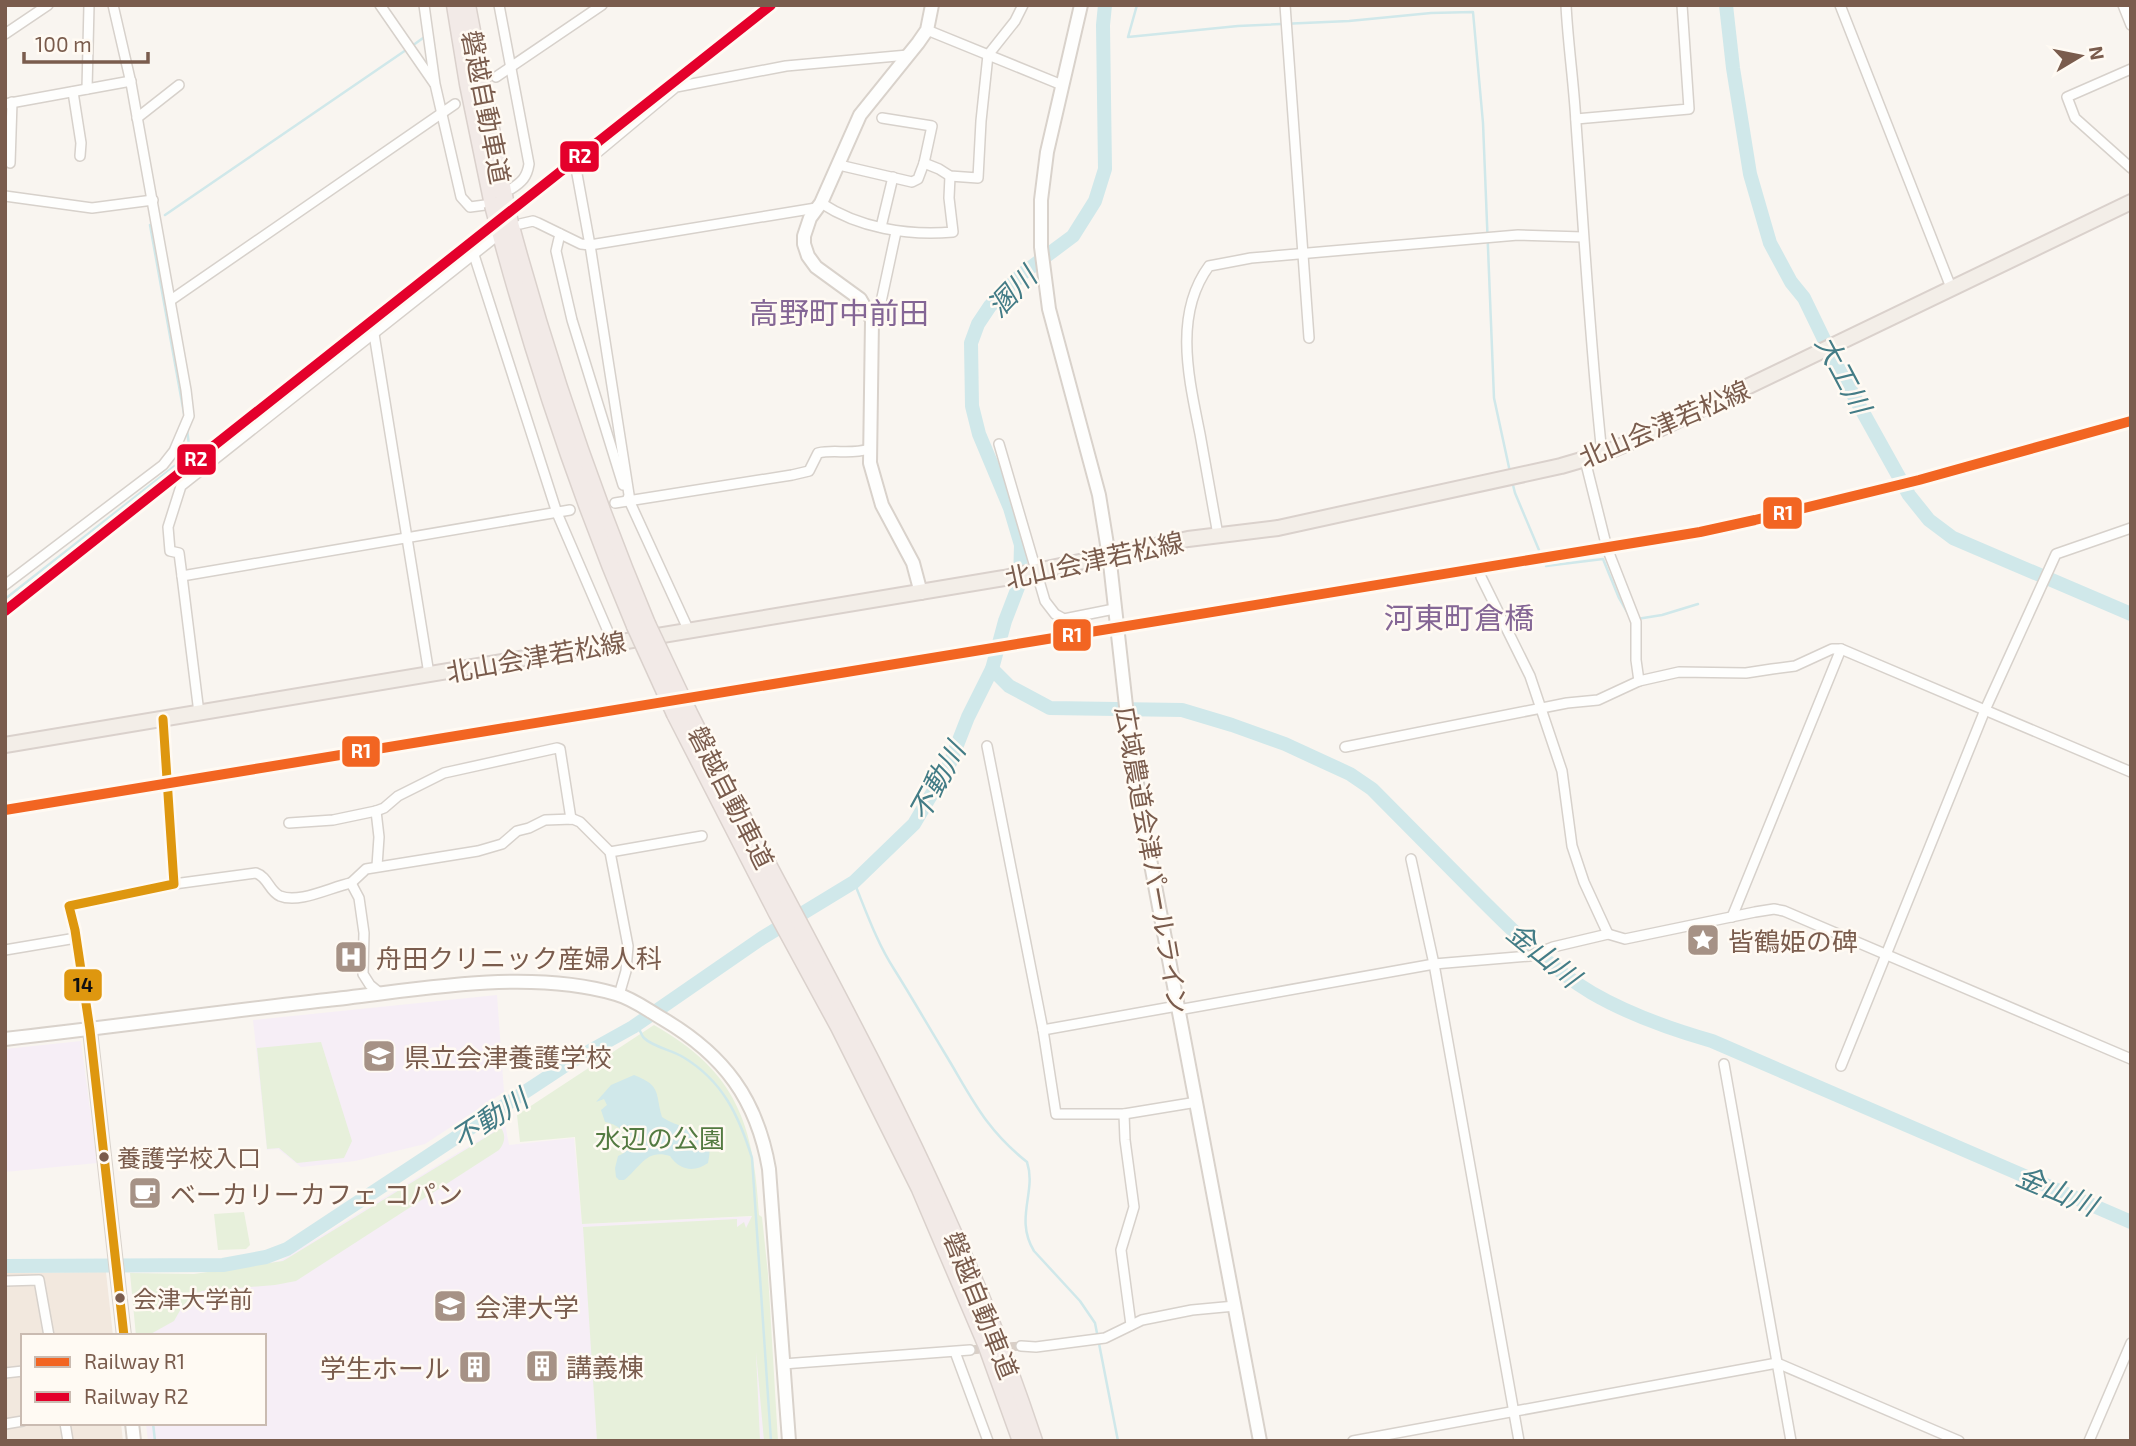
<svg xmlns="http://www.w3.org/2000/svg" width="2136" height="1446" font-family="'Exo 2','Noto Sans JP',sans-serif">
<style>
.residential{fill:#f2e8de}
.education{fill:#f6eef6}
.green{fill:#e7f0db}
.water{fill:#d0e8ea}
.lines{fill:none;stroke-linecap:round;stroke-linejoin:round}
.stream{stroke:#d0e8ea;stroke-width:2.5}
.river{stroke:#d0e8ea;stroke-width:14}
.street-tunnel{stroke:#d9cfc7;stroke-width:9;stroke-dasharray:9 4.5;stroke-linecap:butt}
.street-casing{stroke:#d7d1cb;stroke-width:12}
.secondary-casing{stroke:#d9d2cb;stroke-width:16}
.primary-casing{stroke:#dad1cc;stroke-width:18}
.highway-casing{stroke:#dad1cc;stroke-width:19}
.street{stroke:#fefefd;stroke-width:9}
.secondary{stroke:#fefefd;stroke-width:12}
.primary{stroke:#f3eee8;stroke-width:14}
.highway{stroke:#f2eae7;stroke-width:16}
.rail{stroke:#e6e3e7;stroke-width:2.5;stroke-dasharray:10 7;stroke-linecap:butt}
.highway-bridge-casing{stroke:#dad1cc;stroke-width:19;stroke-linecap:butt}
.highway-bridge{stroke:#f2eae7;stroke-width:16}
.bus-1-casing{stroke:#fffaf3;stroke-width:14}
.bus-1{stroke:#de970f;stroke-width:9}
.rail-1-casing{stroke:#fffaf3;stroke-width:16}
.rail-2-casing{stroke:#fffaf3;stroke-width:16}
.rail-1{stroke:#f26522;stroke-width:10}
.rail-2{stroke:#e4002b;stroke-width:10}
.bus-dot{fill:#7a5c4d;stroke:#fffaf3;stroke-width:2.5}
.labels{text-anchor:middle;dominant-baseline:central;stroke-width:5;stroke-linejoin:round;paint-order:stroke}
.bus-label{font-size:24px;fill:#7a5c4d;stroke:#fffaf3;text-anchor:start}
.street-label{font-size:26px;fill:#7a5c4d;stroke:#fffaf3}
.poi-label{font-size:26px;fill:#7a5c4d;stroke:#fffaf3;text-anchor:start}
.park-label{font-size:26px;fill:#537a41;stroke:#fffaf3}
.water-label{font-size:28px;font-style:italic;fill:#437c86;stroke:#fffaf3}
.quarter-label{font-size:30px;fill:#846695;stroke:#fffaf3}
.line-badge{stroke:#fffaf3;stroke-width:2.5}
.badge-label{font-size:19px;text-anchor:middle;font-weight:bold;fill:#fff}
.pale-badge-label{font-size:19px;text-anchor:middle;font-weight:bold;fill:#111}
</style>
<rect width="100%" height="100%" fill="#f9f5f0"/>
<polygon class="residential" points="106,1272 113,1336 23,1336 23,1423 121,1423 123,1441 5,1441 5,1273"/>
<g class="education">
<polygon points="497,995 504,1092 425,1144 355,1161 301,1167 278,1149 267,1150 253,1020"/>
<polygon points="81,1041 97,1163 5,1172 5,1049"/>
<polygon points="505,1124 509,1145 574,1138 582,1224 760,1216 774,1441 148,1441 146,1423 264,1423 264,1336 137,1336 130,1273 193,1275 280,1261"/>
</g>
<g class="green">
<path d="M 654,1025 C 737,1072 754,1125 759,1215 L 762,1217 L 768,1274 L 778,1441 L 764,1441 L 756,1352 L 760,1441 L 597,1441 L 583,1227 L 737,1219 L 737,1227 L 744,1222 L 746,1228 L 752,1216 L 582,1224 L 575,1137 L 520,1142 L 517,1115 Z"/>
<polygon points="321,1042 352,1141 344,1158 297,1163 279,1148 267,1149 257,1048"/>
<path d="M 501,1128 C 506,1135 505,1143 499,1150 L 296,1281 L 275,1285 L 202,1291 L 191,1297 L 182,1307 L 174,1321 L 147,1336 L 136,1336 L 130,1273 L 194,1274 L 283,1261 Z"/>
<polygon points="244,1212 250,1245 246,1249 218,1250 214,1214"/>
</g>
<path class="water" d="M 634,1075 C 662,1086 655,1093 662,1117 C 683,1132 718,1127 708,1163 C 694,1173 679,1170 670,1156 C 646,1148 640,1168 624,1180 L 619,1180 L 616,1177 L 615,1168 L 618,1156 C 644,1146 623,1125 605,1122 L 601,1110 L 607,1105 L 604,1099 L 596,1102 L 611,1085 Z"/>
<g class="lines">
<g class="stream">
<polyline points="1137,5 1128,37 1238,26 1349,21 1431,13 1473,12 1483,123 1494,398 1510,472"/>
<polyline points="412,46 423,38"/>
<polyline points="165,215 406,50"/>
<polyline points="150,225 185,419"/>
<polyline points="1512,481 1515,493 1539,550"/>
<polyline points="1546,566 1603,559 1619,598 1631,619"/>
<polyline points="5,599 190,454 187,429"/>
<polyline points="1637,619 1662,615 1698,604"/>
<path d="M 854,882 C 866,911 877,943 894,969 C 911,996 927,1024 944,1052 C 971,1096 984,1128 1027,1162 C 1037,1192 1014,1218 1034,1251 L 1080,1301 L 1095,1323 L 1118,1441"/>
<path d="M 636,1023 C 639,1027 641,1035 644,1038 C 653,1047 672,1050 683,1057 C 723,1081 739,1116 752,1158 L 771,1441"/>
<polyline points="153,1423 155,1441"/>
</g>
<g class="river">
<polyline points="1726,5 1733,68 1750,174 1770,243 1791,282 1804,298 1835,362 1909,495 1929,520 1953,538 2131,614"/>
<path d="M 992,669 L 1009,686 L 1050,708 L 1182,710 L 1232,725 L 1285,744 L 1350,774 L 1372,789 C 1409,826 1445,863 1482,900 C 1516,934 1550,968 1592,993 C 1630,1015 1670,1029 1712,1041 L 2131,1222"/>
<polyline points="5,1266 223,1265 266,1257 287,1249 572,1061 633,1027 762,938 854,882 914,824 950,763 968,717 992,669 1005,621 1020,582 1021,545 1010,508 979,434 972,406 971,343 978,324 990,306 1022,274 1073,236 1095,201 1105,169 1103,25 1105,5"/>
</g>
<polyline class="street-tunnel" points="970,1350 1021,1346"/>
<defs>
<g id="street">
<polyline points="380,5 434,83"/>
<polyline points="424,5 435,84 461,197 470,207 485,205"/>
<path d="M 499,5 L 529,164 C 527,177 522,182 511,189"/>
<polyline points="1285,5 1309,338"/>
<path d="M 1566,5 C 1568,45 1574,84 1576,123 C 1584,234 1590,344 1602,454"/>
<polyline points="1840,5 1952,290"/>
<polyline points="2123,5 2131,25"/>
<polyline points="927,30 1062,85"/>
<polyline points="5,34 48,5"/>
<polyline points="2131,69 2067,97 2075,118 2131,168"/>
<polyline points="496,77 602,5"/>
<polyline points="87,89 89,5"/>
<polyline points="73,92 81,143 80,156"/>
<polyline points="5,104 131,81"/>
<polyline points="137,118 179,85"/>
<polyline points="1576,119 1689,109 1682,5"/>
<polyline points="10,163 12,102"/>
<polyline points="924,163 939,169 950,176 978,178 981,121 988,55 1015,21 1023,5"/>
<polyline points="839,165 912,182 918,179 924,163 932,126 882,118"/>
<polyline points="5,196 92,208 153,200"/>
<path d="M 821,203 C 859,228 907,236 953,232 L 949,198 L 950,176"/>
<polyline points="520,224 533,221 538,223 581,244 590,245 816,208"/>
<polyline points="881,227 893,177"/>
<polyline points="560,234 556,251 572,320 623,485"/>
<polyline points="493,239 181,486 168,527 170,551 179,553 182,576 570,510"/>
<polyline points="474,255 557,513 613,643"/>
<polyline points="171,300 455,104"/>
<polyline points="872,320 881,302 896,232"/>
<polyline points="374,334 429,674"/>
<polyline points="999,444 1045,601 1055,614 1064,619 1114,609"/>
<polyline points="628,498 689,631"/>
<polyline points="630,501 590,245 577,174 580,167 676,87 786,66 908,55"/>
<path d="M 615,503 L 792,475 L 809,471 L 818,453 C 836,449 849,455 869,449"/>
<path d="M 1218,535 C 1212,502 1206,468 1200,434 C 1189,379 1173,315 1209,266 L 1251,258 L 1518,235 L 1583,237"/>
<polyline points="182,576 199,713"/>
<polyline points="1481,577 1530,676 1562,771 1572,846 1584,882 1608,934"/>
<polyline points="5,585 163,465 174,451 189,416 186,390 131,83 113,5"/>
<polyline points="1639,681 1679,672 1746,673 1772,669 1795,666 1832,649 1841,649 2131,772"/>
<polyline points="987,746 1043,1030 1056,1114 1124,1114 1197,1102"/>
<polyline points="1345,747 1567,703 1598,700 1639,681 1636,660 1636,622 1607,548 1585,460"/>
<polyline points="376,811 379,837 377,866"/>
<polyline points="289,823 333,820 376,811 384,808 398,796 444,773 557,748 560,749 571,819"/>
<polyline points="610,852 702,836"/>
<polyline points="1411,859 1434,964 1519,1441"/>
<polyline points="351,883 366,869 478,851 502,844 517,831 529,828 545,820 573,819 580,822 610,852 628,946 626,971 619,995"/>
<path d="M 174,884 L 256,873 C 268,877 269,891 280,896 C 299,904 331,887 351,883 L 359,898 L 364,933 L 363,974 L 370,985 L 381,994"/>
<polyline points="1732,917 1841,649"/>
<polyline points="5,950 76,938"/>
<polyline points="1178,1010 1434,964 1530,956 1553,947 1608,934 1625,939 1755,912 1774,909 1784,911 2131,1059"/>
<polyline points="90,1030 75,930 69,906 174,884 163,719"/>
<polyline points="1043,1030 1177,1006"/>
<polyline points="1724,1064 1791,1441"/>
<polyline points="1841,1066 1985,710 2056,554 2131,528"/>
<polyline points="1124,1114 1125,1140 1134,1207 1121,1250 1131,1325"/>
<polyline points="5,1281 39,1280 49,1336"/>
<polyline points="1021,1346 1036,1347 1105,1338 1142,1320 1192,1310 1235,1306"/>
<polyline points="955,1352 988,1441"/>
<polyline points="783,1364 970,1350"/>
<polyline points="5,1373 23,1371"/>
<polyline points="65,1423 68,1441"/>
<polyline points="5,1424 23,1421"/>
<polyline points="1353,1441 1777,1363 1959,1441"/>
<polyline points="2089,1441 2131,1343"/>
</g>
<g id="secondary">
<polyline points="1081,5 1047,152 1041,200 1041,247 1049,309 1099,495 1110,563 1128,724 1143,822 1260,1441"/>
<polyline points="921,593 913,563 882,505 870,463 872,320 860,299 816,267 808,256 804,244 804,236 810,218 821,203 860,115 918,43 927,30 932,5"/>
<polyline points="90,1030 124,1336"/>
<path d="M 5,1039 C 112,1027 219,1012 327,1000 C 418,990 527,968 616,994 C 634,999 647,1010 663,1019 C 724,1055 757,1099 769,1169 L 789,1441"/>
<polyline points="132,1423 134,1441"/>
</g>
<polyline id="primary" points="5,745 1004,578 1188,539 1278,528 1561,466 1602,454 1647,435 2131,202"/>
<g id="highway">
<polyline points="455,5 468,84 493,205"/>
<polyline points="467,5 504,196"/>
<path d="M 510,223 C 547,360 592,493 647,624"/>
<path d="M 499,228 C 536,365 580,496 635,626"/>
<path d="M 688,711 C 775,884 873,1051 951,1228 C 983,1297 1010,1369 1034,1441"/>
<polyline points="675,714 777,913 839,1027 920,1189 986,1344 1021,1441"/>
</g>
</defs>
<use href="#street" class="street-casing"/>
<use href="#secondary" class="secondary-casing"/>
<use href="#primary" class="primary-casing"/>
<use href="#highway" class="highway-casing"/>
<use href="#street" class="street"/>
<use href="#secondary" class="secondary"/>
<use href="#primary" class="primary"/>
<use href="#highway" class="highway"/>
<polyline class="rail" points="5,611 771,5"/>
<defs>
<g id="highway-bridge">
<polyline points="504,196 510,223"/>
<polyline points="493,205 499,228"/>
<polyline points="647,624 688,711"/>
<polyline points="635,626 675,714"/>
</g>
</defs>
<use href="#highway-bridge" class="highway-bridge-casing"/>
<use href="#highway-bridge" class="highway-bridge"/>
<defs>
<polyline id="bus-1" points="124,1336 90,1030 75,930 69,906 174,884 163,719"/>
</defs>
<use href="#bus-1" class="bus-1-casing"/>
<use href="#bus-1" class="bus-1"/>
<defs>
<polyline id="rail-1" points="5,810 1700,532 1755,520 1919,480 2131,421"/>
<polyline id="rail-2" points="5,611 771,5"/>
</defs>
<use href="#rail-1" class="rail-1-casing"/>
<use href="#rail-2" class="rail-2-casing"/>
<use href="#rail-1" class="rail-1"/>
<use href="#rail-2" class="rail-2"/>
</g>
<defs>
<symbol id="sight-square" viewBox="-11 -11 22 22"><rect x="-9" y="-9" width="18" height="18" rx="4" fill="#a69286" stroke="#fffaf3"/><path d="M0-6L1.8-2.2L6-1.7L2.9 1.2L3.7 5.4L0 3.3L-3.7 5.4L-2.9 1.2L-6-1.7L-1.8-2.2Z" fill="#fff"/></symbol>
<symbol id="hospital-square" viewBox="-11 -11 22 22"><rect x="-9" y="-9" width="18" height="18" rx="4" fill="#a69286" stroke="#fffaf3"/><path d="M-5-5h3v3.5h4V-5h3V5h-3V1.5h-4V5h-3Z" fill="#fff"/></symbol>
<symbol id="school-square" viewBox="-11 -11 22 22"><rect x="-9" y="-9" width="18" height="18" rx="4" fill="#a69286" stroke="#fffaf3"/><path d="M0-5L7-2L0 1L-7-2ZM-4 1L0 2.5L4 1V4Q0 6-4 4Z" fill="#fff"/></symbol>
<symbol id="cafe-square" viewBox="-11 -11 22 22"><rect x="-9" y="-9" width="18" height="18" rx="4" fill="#a69286" stroke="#fffaf3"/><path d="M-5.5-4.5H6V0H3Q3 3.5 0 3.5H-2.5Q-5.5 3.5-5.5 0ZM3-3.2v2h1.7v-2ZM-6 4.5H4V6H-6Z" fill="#fff"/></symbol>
<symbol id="university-square" viewBox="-11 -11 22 22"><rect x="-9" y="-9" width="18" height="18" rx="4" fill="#a69286" stroke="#fffaf3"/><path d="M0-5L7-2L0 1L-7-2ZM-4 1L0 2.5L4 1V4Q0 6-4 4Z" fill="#fff"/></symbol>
<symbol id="building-square" viewBox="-11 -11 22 22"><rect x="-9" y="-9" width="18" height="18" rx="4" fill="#a69286" stroke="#fffaf3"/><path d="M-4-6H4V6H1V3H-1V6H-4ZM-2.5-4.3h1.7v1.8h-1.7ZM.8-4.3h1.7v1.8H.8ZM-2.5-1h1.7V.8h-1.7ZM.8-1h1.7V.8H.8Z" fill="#fff"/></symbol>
</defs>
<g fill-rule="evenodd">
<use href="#sight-square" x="1684" y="921" width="38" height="38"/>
<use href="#hospital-square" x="332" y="938" width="38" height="38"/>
<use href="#school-square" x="360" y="1037" width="38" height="38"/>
<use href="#cafe-square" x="126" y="1174" width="38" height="38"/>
<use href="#university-square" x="431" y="1287" width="38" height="38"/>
<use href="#building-square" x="523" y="1347" width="38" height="38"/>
<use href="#building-square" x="456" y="1348" width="38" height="38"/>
</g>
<g class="bus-dot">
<circle cx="104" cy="1157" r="6"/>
<circle cx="120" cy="1298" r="6"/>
</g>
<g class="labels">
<g class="bus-label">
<text x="117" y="1157">養護学校入口</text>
<text x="133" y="1298">会津大学前</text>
</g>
<g class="street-label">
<text transform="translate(487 107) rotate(79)">磐越自動車道</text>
<text transform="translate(1664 423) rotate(-23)">北山会津若松線</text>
<text transform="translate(1094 559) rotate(-12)">北山会津若松線</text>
<text transform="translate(536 656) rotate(-10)">北山会津若松線</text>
<text transform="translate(732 797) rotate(63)">磐越自動車道</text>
<text transform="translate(1153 860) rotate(80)">広域農道会津パールライン</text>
<text transform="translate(982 1305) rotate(68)">磐越自動車道</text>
</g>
<g class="poi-label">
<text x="1728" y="940">皆鶴姫の碑</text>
<text x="376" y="957">舟田クリニック産婦人科</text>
<text x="404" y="1056">県立会津養護学校</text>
<text x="170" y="1193">ベーカリーカフェ コパン</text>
<text x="475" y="1306">会津大学</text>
<text x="566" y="1366">講義棟</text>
<text x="450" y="1367" text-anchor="end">学生ホール</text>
</g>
<g class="park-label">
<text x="660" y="1137">水辺の公園</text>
</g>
<g class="water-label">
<text transform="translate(1011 291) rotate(-46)">溷川</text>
<text transform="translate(1844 374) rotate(62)">大工川</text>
<text transform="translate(936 781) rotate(-61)">不動川</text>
<text transform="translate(1544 954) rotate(39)">金山川</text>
<text transform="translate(489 1118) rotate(-33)">不動川</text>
<text transform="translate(2057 1190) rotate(23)">金山川</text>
</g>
<g class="quarter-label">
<text x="839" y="312">高野町中前田</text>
<text x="1459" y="617">河東町倉橋</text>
</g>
</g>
<g class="line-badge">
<rect x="559" y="140" width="41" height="33" rx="7" fill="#e4002b"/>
<rect x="176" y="443" width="41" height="33" rx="7" fill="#e4002b"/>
<rect x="1762" y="496" width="41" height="34" rx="7" fill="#f26522"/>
<rect x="1052" y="618" width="40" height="34" rx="7" fill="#f26522"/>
<rect x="341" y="735" width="40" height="33" rx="7" fill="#f26522"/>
<rect x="63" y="968" width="40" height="34" rx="7" fill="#de970f"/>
</g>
<g class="badge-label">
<text x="580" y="163">R2</text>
<text x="196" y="466">R2</text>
<text x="1783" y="520">R1</text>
<text x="1072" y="642">R1</text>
<text x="361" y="758">R1</text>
</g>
<g class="pale-badge-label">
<text x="83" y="992">14</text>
</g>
<rect width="2136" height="1446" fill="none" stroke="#7a5c4d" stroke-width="14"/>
<rect x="21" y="1334" width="245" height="91" fill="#fffaf3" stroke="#cabbb1" stroke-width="2"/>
<rect x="35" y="1357" width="35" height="10" fill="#f26522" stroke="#cabbb1" stroke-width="2"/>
<text x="84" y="1369" font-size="21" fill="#7a5c4d">Railway R1</text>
<rect x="35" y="1392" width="35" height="10" fill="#e4002b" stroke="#cabbb1" stroke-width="2"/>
<text x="84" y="1404" font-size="21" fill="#7a5c4d">Railway R2</text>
<g transform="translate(2080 56) rotate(80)" stroke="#fffaf3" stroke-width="5" paint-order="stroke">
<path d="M0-5L12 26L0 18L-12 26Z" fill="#7a5c4d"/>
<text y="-10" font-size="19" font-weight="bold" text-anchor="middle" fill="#7a5c4d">N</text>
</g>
<path d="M24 52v10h124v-10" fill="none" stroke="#7a5c4d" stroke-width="3.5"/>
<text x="35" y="52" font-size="21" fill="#7a5c4d" stroke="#fffaf3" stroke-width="5" paint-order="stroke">100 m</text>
</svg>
